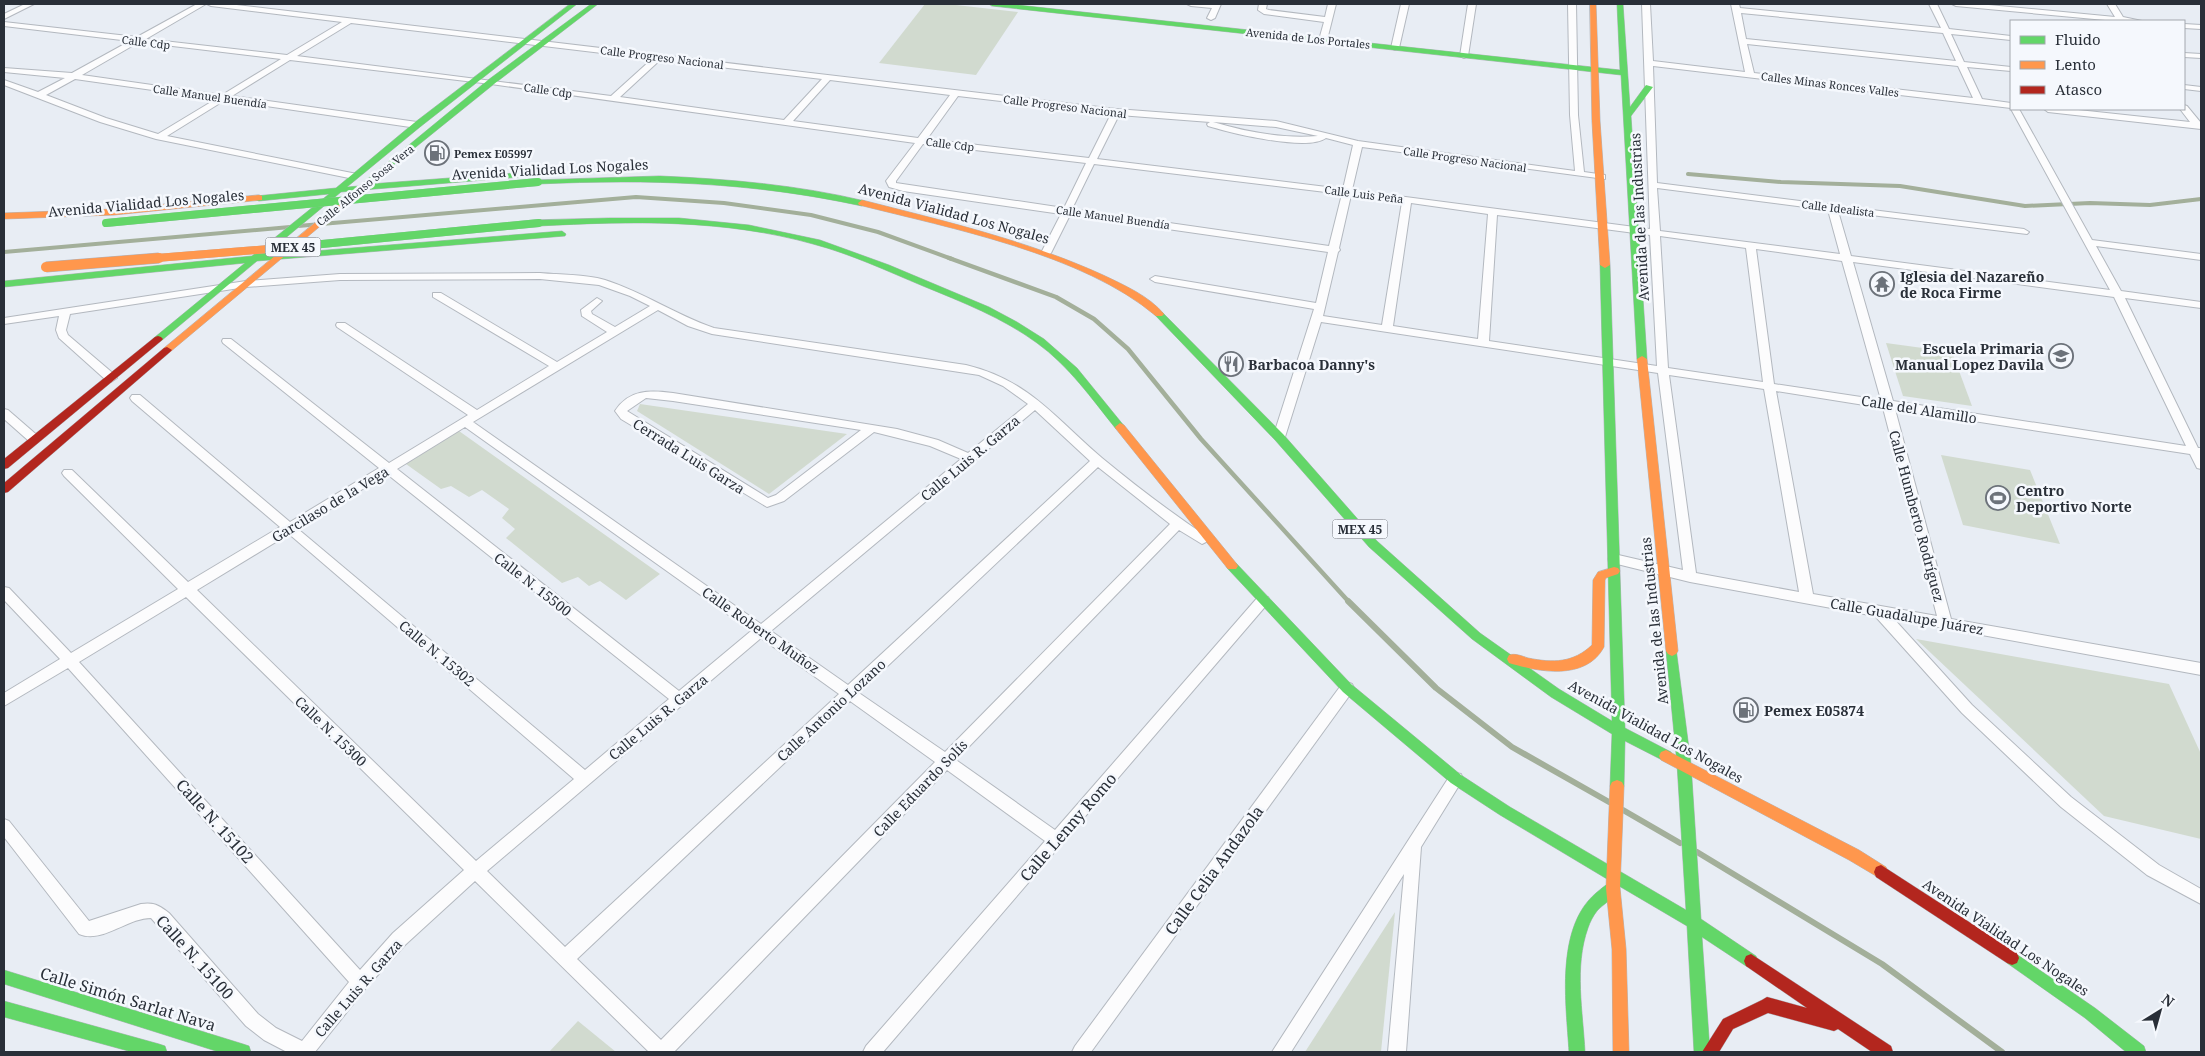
<svg xmlns="http://www.w3.org/2000/svg" width="2205" height="1056" font-family="'Noto Serif',serif">
<style>
.green{fill:#d1dacf}
.lines{fill:none;stroke-linecap:round;stroke-linejoin:round}
.stream-far2{stroke:#a3af9a;stroke-width:4}
.stream-far1{stroke:#a3af9a;stroke-width:4.5}
.stream{stroke:#a3af9a;stroke-width:6}
.street-casing{stroke:#b3b8bf;stroke-width:2}
.fast-casing{stroke:#b3b8bf;stroke-width:1}
.slow-casing{stroke:#b3b8bf;stroke-width:1}
.jam-casing{stroke:#b3b8bf;stroke-width:1}
.street{fill:#fcfcfd;fill-rule:evenodd}
.fast{fill:#63d668;fill-rule:evenodd}
.slow{fill:#ff974d;fill-rule:evenodd}
.jam{fill:#b3261e;fill-rule:evenodd}
.fast-bridge-casing{stroke:#abb3c0;stroke-width:8;stroke-linecap:butt}
.slow-bridge-far1-casing{stroke:#abb3c0;stroke-width:8;stroke-linecap:butt}
.slow-bridge-casing{stroke:#abb3c0;stroke-width:11;stroke-linecap:butt}
.fast-bridge{stroke:#63d668;stroke-width:8}
.slow-bridge-far1{stroke:#ff974d;stroke-width:8}
.slow-bridge{stroke:#ff974d;stroke-width:10}
.labels{text-anchor:middle;dominant-baseline:central;stroke-width:5;stroke-linejoin:round;paint-order:stroke}
.far-street-label{font-size:11px;fill:#292f38;stroke:#f5f8fd}
.far-poi-label{font-size:11px;font-weight:bold;fill:#292f38;stroke:#f5f8fd;text-anchor:start}
.shield{fill:#f5f8fd;stroke:#666b73;stroke-width:1}
.shield-label{font-size:12px;font-weight:bold;fill:#292f38}
.street-label{font-size:14px;fill:#292f38;stroke:#f5f8fd}
.poi-label{font-size:14px;font-weight:bold;fill:#292f38;stroke:#f5f8fd;text-anchor:start}
.near-street-label{font-size:16px;fill:#292f38;stroke:#f5f8fd}
</style>
<rect width="100%" height="100%" fill="#e8edf4"/>
<g class="green">
<polygon points="925,4 947,4 1018,12 976,75 879,63"/>
<polygon points="1886,343 1952,352 1972,406 1903,396"/>
<polygon points="640,404 847,434 769,494 637,411"/>
<polygon points="459,431 660,574 626,600 600,581 589,586 578,577 562,583 506,538 515,529 502,518 509,509 482,490 469,497 451,486 441,489 406,464"/>
<polygon points="1941,455 2030,470 2060,544 1963,525"/>
<polygon points="1916,639 2169,684 2201,754 2201,839 2104,816"/>
<polygon points="1395,912 1381,1052 1305,1052"/>
<polygon points="578,1021 616,1052 549,1052"/>
</g>
<g class="lines">
<g class="stream-far2">
<polyline points="1688,174 1781,182 1900,186 2025,206 2090,203 2150,205 2201,199"/>
<polyline points="298,226 636,197 724,203 811,215 878,232 952,259"/>
<polyline points="4,252 290,227"/>
</g>
<polyline class="stream-far1" points="949,258 1056,297 1094,319 1128,349 1201,439 1349,602"/>
<g class="stream">
<polyline points="1348,601 1436,688 1512,747 1609,802"/>
<polyline points="1623,810 1680,843"/>
<polyline points="1697,852 1882,964 2002,1052"/>
</g>
<defs>
<g id="street">
<polygon points="25,4 34,4 4,19 4,14"/>
<path d="M 197,4 L 206,4 L 146,39 L 287,55 L 342,22 L 211,6 L 207,4 L 228,4 L 1116,109 L 1276,121 L 1358,141 L 1575,171 L 1570,115 L 1568,4 L 1576,4 L 1578,115 L 1584,172 L 1605,175 L 1605,179 L 1362,147 L 1352,190 L 1650,229 L 1642,4 L 1650,4 L 1653,61 L 1745,72 L 1731,4 L 1739,4 L 1740,8 L 1941,28 L 1929,4 L 1937,4 L 1949,29 L 2011,36 L 2011,40 L 1951,34 L 1964,62 L 2011,67 L 2011,71 L 1967,67 L 1982,99 L 2011,103 L 2011,108 L 1653,66 L 1657,183 L 2024,229 L 2029,232 L 2027,234 L 1838,211 L 1851,256 L 2110,290 L 2011,109 L 2019,109 L 2092,240 L 2201,254 L 2201,260 L 2096,246 L 2121,291 L 2201,302 L 2201,308 L 2125,298 L 2198,448 L 2201,448 L 2201,469 L 2197,468 L 2190,454 L 1895,409 L 1951,619 L 2201,663 L 2201,675 L 1894,619 L 1972,705 L 2071,797 L 2159,865 L 2201,889 L 2201,904 L 2147,875 L 2061,807 L 1962,713 L 1875,616 L 1690,582 L 1609,562 L 1608,559 L 1609,556 L 1614,554 L 1683,570 L 1658,373 L 1321,322 L 1285,437 L 1279,441 L 1273,437 L 1314,309 L 1155,282 L 1150,279 L 1155,276 L 1316,303 L 1328,252 L 1070,215 L 1051,253 L 1046,256 L 1041,253 L 1061,214 L 903,191 L 889,187 L 886,181 L 915,143 L 491,84 L 290,60 L 232,96 L 417,122 L 421,125 L 417,128 L 225,100 L 167,136 L 357,174 L 359,176 L 354,179 L 156,139 L 100,122 L 4,85 L 4,80 L 38,92 L 65,78 L 4,72 L 4,68 L 72,73 L 130,41 L 4,26 L 4,22 L 137,37 ZM 1741,13 L 1943,33 L 1956,61 L 1746,39 ZM 351,23 L 652,59 L 611,96 L 297,56 ZM 139,42 L 281,59 L 222,95 L 82,75 ZM 1747,44 L 1958,66 L 1973,98 L 1754,73 ZM 660,60 L 822,79 L 784,120 L 620,97 ZM 75,79 L 216,99 L 158,134 L 106,118 L 46,95 ZM 830,80 L 950,95 L 918,138 L 793,121 ZM 958,96 L 1111,114 L 1089,158 L 927,139 ZM 1119,115 L 1210,122 L 1207,124 L 1208,126 C 1231,133 1307,152 1326,138 L 1353,145 L 1343,189 L 1097,159 ZM 1213,122 L 1276,127 L 1318,136 C 1282,139 1247,132 1213,122 ZM 923,144 L 1086,163 L 1064,208 L 896,183 L 896,181 ZM 1094,164 L 1342,194 L 1329,246 L 1072,209 ZM 1657,188 L 1828,210 L 1840,254 L 1660,231 ZM 1351,195 L 1402,202 L 1382,325 L 1323,316 L 1338,252 L 1340,250 L 1339,248 ZM 1411,203 L 1488,214 L 1478,339 L 1393,326 ZM 1497,215 L 1650,235 L 1657,366 L 1489,341 ZM 1660,236 L 1746,248 L 1763,382 L 1668,368 ZM 1756,249 L 1842,261 L 1881,400 L 1774,384 ZM 1853,262 L 2114,297 L 2186,446 L 1893,401 ZM 1669,375 L 1764,389 L 1799,592 L 1696,573 ZM 1776,391 L 1883,408 L 1937,616 L 1813,594 Z"/>
<polygon points="1187,4 1221,4 1215,18 1211,20 1207,18 1212,8 1191,6"/>
<polygon points="1259,4 1267,4 1266,9 1269,10 1325,17 1328,4 1336,4 1327,40 1323,42 1319,40 1324,22 1264,14 1258,10"/>
<polygon points="1401,4 1409,4 1399,48 1395,50 1391,48"/>
<polygon points="1468,4 1476,4 1468,56 1464,58 1460,56"/>
<polygon points="1952,4 1978,4 2115,17 2107,4 2115,4 2123,17 2142,21 2116,21 1956,6"/>
<polygon points="2184,24 2201,25 2201,29 2184,28"/>
<polygon points="2184,53 2201,54 2201,58 2184,57"/>
<polygon points="2184,85 2201,87 2201,91 2184,89"/>
<polygon points="2184,105 2187,106 2201,123 2201,129 2048,112 2044,109 2069,109 2190,122 2180,109 2184,109"/>
<path d="M 540,273 C 561,275 585,274 605,280 C 643,292 676,315 714,328 L 966,365 C 1029,380 1056,419 1102,458 C 1136,486 1170,512 1206,536 L 1208,539 L 1206,542 L 1202,544 L 1179,530 L 956,760 L 1055,830 L 1258,597 L 1268,597 L 1270,601 L 883,1052 L 863,1052 L 866,1046 L 1045,841 L 947,770 L 674,1052 L 649,1052 L 475,881 L 405,945 L 366,988 L 315,1052 L 287,1052 L 264,1040 L 246,1026 L 151,918 C 127,918 102,944 79,934 L 4,837 L 4,819 L 9,821 L 89,921 L 141,904 C 153,902 159,905 169,913 L 258,1014 L 276,1028 L 302,1041 L 349,982 L 68,668 L 4,706 L 4,693 L 60,659 L 4,600 L 4,587 L 9,588 L 71,653 L 178,589 L 64,476 L 62,473 L 64,470 L 72,470 L 188,582 L 280,527 L 132,401 L 130,398 L 132,395 L 140,395 L 290,522 L 379,468 L 223,343 L 222,341 L 223,339 L 231,339 L 389,463 L 468,415 L 337,327 L 336,325 L 337,323 L 345,323 L 477,410 L 549,366 L 433,297 L 433,293 L 441,293 L 557,362 L 607,332 L 582,316 L 581,310 L 597,298 L 602,301 L 591,311 L 592,314 L 615,327 L 650,306 L 630,296 L 599,285 L 540,279 L 340,280 L 246,287 L 70,314 L 66,330 L 68,335 L 115,375 L 117,378 L 111,382 L 107,381 L 59,338 L 56,330 L 59,316 L 4,324 L 4,318 L 246,281 L 340,274 ZM 658,310 L 688,326 L 712,334 L 979,375 L 1003,386 L 1028,404 L 968,453 L 938,440 L 897,429 L 673,393 C 650,390 629,389 615,411 L 621,419 L 767,507 L 784,501 L 874,432 L 930,446 L 961,459 L 761,624 L 473,422 ZM 646,398 L 673,401 L 861,430 L 776,495 L 768,498 L 627,411 ZM 1035,410 L 1090,461 L 848,685 L 771,631 ZM 465,427 L 751,631 L 679,691 L 397,469 ZM 1098,467 L 1170,524 L 945,752 L 859,693 ZM 387,474 L 669,699 L 585,770 L 298,529 ZM 289,534 L 574,779 L 476,861 L 197,590 ZM 186,597 L 464,870 L 393,933 L 360,970 L 79,662 ZM 761,638 L 839,694 L 565,947 L 487,871 ZM 850,701 L 935,762 L 661,1040 L 577,959 Z"/>
<polygon points="4,409 8,410 38,436 40,439 38,442 30,442 4,419"/>
<polygon points="1347,682 1352,684 1354,688 1352,692 1091,1052 1072,1052 1075,1046 1342,684"/>
<polygon points="1456,773 1461,774 1463,779 1421,847 1406,1052 1388,1052 1404,874 1291,1052 1272,1052 1451,774"/>
</g>
<g id="fast">
<polygon points="570,4 577,4 420,127 347,187 359,186 488,80 591,4 598,4 494,84 370,184 555,170 559,172 558,174 363,190 346,203 342,200 352,191 341,192 265,255 562,231 566,234 565,236 257,261 161,341 155,341 153,339 155,337 245,263 4,287 4,281 252,256 329,194 259,201 256,200 256,196 336,188 414,123"/>
<polygon points="989,4 1008,4 1620,70 1617,4 1623,4 1630,107 1646,85 1653,87 1631,116 1647,359 1642,362 1637,359 1621,75 992,6"/>
<path d="M 660,176 C 730,179 798,185 865,201 L 866,203 L 862,206 C 752,182 650,179 538,184 L 534,182 L 538,180 Z"/>
<path d="M 609,218 L 679,218 L 749,225 L 820,240 L 889,265 L 989,307 L 1017,322 L 1044,339 L 1077,368 L 1125,427 L 1124,429 L 1116,429 C 1092,399 1069,366 1037,343 C 1003,318 962,302 923,286 C 887,271 851,254 813,244 C 724,219 631,221 539,226 L 535,223 L 539,220 Z"/>
<polygon points="1605,262 1610,265 1625,728 1671,752 1673,756 1671,760 1666,762 1625,741 1624,786 1622,790 1617,792 1612,790 1610,786 1612,734 1551,697 1472,639 1369,547 1275,440 1154,314 1156,312 1162,312 1283,434 1377,541 1480,633 1559,689 1612,721 1600,265"/>
<path d="M 1232,562 L 1236,563 L 1351,684 L 1461,775 L 1510,807 L 1686,910 L 1677,764 L 1666,651 L 1668,648 L 1672,646 L 1676,648 L 1691,764 L 1701,919 L 1756,956 L 1758,961 L 1756,966 L 1751,968 L 1746,966 L 1702,937 L 1710,1052 L 1694,1052 L 1687,926 L 1619,886 C 1619,896 1604,903 1597,911 C 1593,916 1590,922 1588,928 C 1574,967 1583,1012 1585,1052 L 1569,1052 C 1566,1004 1555,928 1596,893 C 1601,889 1606,884 1612,882 L 1500,815 L 1451,783 L 1343,692 L 1228,569 L 1226,566 L 1228,563 Z"/>
<polygon points="2012,951 2095,1008 2144,1046 2146,1052 2126,1052 2085,1018 2007,963 2005,958 2007,953"/>
<polygon points="4,970 243,1044 249,1046 251,1052 219,1052 4,984"/>
<polygon points="4,1001 159,1044 165,1046 167,1052 132,1052 4,1017"/>
</g>
<g id="slow">
<polygon points="1590,4 1596,4 1600,121 1610,265 1605,268 1600,265 1592,121"/>
<polygon points="259,195 262,196 262,200 114,215 4,219 4,213 114,209"/>
<polygon points="346,197 349,198 349,202 170,352 164,352 162,350 164,348"/>
<path d="M 862,200 C 944,221 1026,240 1103,275 C 1124,285 1149,296 1164,314 L 1162,316 L 1156,316 C 1083,254 950,228 859,205 L 858,203 Z"/>
<polygon points="1642,356 1647,359 1678,651 1676,654 1672,656 1668,654 1666,651 1637,359"/>
<polygon points="1120,423 1124,425 1236,563 1238,566 1236,569 1228,569 1116,429 1115,427"/>
<path d="M 1614,567 L 1618,568 L 1620,571 L 1618,574 L 1606,578 L 1605,580 L 1604,647 C 1586,681 1538,672 1509,663 L 1507,659 L 1509,655 C 1515,653 1522,656 1528,658 C 1553,663 1573,663 1592,645 L 1593,580 L 1598,572 Z"/>
<polygon points="1666,750 1859,850 1886,867 1888,872 1886,877 1881,879 1849,860 1661,760 1659,756 1661,752"/>
<polygon points="1617,780 1622,782 1624,786 1620,888 1626,949 1629,1052 1613,1052 1612,949 1606,888 1610,786 1612,782"/>
</g>
<g id="jam">
<polygon points="158,336 161,337 163,339 161,341 8,468 4,469 4,459 155,337"/>
<polygon points="167,347 172,350 170,352 8,492 4,493 4,483 164,348"/>
<polygon points="1881,865 2017,953 2019,958 2017,963 2012,965 2007,963 1876,877 1874,872 1876,867"/>
<polygon points="1751,954 1891,1046 1893,1052 1872,1052 1838,1029 1834,1031 1768,1013 1733,1029 1719,1052 1702,1052 1723,1019 1762,1000 1767,997 1807,1008 1746,966 1744,961 1746,956"/>
</g>
</defs>
<use href="#street" class="street-casing"/>
<use href="#fast" class="fast-casing"/>
<use href="#slow" class="slow-casing"/>
<use href="#jam" class="jam-casing"/>
<use href="#street" class="street"/>
<use href="#fast" class="fast"/>
<use href="#slow" class="slow"/>
<use href="#jam" class="jam"/>
<defs>
<g id="fast-bridge">
<polyline points="106,223 538,182"/>
<polyline points="281,248 539,223"/>
</g>
<polyline id="slow-bridge-far1" points="144,259 281,248"/>
<polyline id="slow-bridge" points="46,267 159,258"/>
</defs>
<use href="#fast-bridge" class="fast-bridge-casing"/>
<use href="#slow-bridge-far1" class="slow-bridge-far1-casing"/>
<use href="#slow-bridge" class="slow-bridge-casing"/>
<use href="#fast-bridge" class="fast-bridge"/>
<use href="#slow-bridge-far1" class="slow-bridge-far1"/>
<use href="#slow-bridge" class="slow-bridge"/>
</g>
<defs>
<symbol id="fuel-ring" viewBox="-11 -11 22 22"><circle r="9.5" fill="#f5f8fd" stroke="#6c727a" stroke-width="1.5"/><path d="M-5.5-6h7V0h2V4h1.3V-2.5L3-4.5l.8-.8L6-3V5H2.5V1h-1V6h-7ZM-4.2-4.7v3.2H.2V-4.7Z" fill="#6c727a"/></symbol>
<symbol id="temple-ring" viewBox="-11 -11 22 22"><circle r="9.5" fill="#f5f8fd" stroke="#6c727a" stroke-width="1.5"/><path d="M0-6L5-2H3V0L6.5 2.5H4V6H1.5V3h-3V6H-4V2.5H-6.5L-3 0V-2H-5Z" fill="#6c727a"/></symbol>
<symbol id="school-ring" viewBox="-11 -11 22 22"><circle r="9.5" fill="#f5f8fd" stroke="#6c727a" stroke-width="1.5"/><path d="M0-5L7-2L0 1L-7-2ZM-4 1L0 2.5L4 1V4Q0 6-4 4Z" fill="#6c727a"/></symbol>
<symbol id="restaurant-ring" viewBox="-11 -11 22 22"><circle r="9.5" fill="#f5f8fd" stroke="#6c727a" stroke-width="1.5"/><path d="M-5-6h1v4h1v-4h1v4h1v-4h1v5L-1.5 .5V6h-2V.5L-5-1ZM5-6V6H3V1.5H1.5Q1.5-4 5-6Z" fill="#6c727a"/></symbol>
<symbol id="stadium-ring" viewBox="-11 -11 22 22"><circle r="9.5" fill="#f5f8fd" stroke="#6c727a" stroke-width="1.5"/><path d="M0-5a6.5 5 0 1 0 0 10a6.5 5 0 1 0 0-10ZM-3.5-1.8h7v3.6h-7Z" fill="#6c727a"/></symbol>
</defs>
<g fill-rule="evenodd">
<use href="#fuel-ring" x="423" y="139" width="28" height="28"/>
<use href="#temple-ring" x="1868" y="270" width="28" height="28"/>
<use href="#school-ring" x="2047" y="342" width="28" height="28"/>
<use href="#restaurant-ring" x="1217" y="350" width="28" height="28"/>
<use href="#stadium-ring" x="1984" y="484" width="28" height="28"/>
<use href="#fuel-ring" x="1732" y="696" width="28" height="28"/>
</g>
<g class="labels">
<g class="far-street-label">
<text transform="translate(1308 38) rotate(6)">Avenida de Los Portales</text>
<text transform="translate(146 42) rotate(7)">Calle Cdp</text>
<text transform="translate(662 57) rotate(7)">Calle Progreso Nacional</text>
<text transform="translate(1830 84) rotate(7)">Calles Minas Ronces Valles</text>
<text transform="translate(548 90) rotate(8)">Calle Cdp</text>
<text transform="translate(210 96) rotate(8)">Calle Manuel Buendía</text>
<text transform="translate(1065 106) rotate(7)">Calle Progreso Nacional</text>
<text transform="translate(950 144) rotate(7)">Calle Cdp</text>
<text transform="translate(1465 159) rotate(8)">Calle Progreso Nacional</text>
<text transform="translate(365 185) rotate(-39)">Calle Alfonso Sosa Vera</text>
<text transform="translate(1364 194) rotate(7)">Calle Luis Peña</text>
<text transform="translate(1838 208) rotate(7)">Calle Idealista</text>
<text transform="translate(1113 217) rotate(8)">Calle Manuel Buendía</text>
</g>
<g class="far-poi-label">
<text x="454" y="153">Pemex E05997</text>
</g>
<g class="shield">
<rect x="265.5" y="237.5" width="55" height="19" rx="4"/>
<rect x="1332.5" y="519.5" width="55" height="19" rx="4"/>
</g>
<g class="shield-label">
<text x="293" y="247">MEX 45</text>
<text x="1360" y="529">MEX 45</text>
</g>
<g class="street-label">
<text transform="translate(550 169) rotate(-3)">Avenida Vialidad Los Nogales</text>
<text transform="translate(146 203) rotate(-5)">Avenida Vialidad Los Nogales</text>
<text transform="translate(954 213) rotate(15)">Avenida Vialidad Los Nogales</text>
<text transform="translate(1639 217) rotate(-93)">Avenida de las Industrias</text>
<text transform="translate(1919 409) rotate(9)">Calle del Alamillo</text>
<text transform="translate(689 456) rotate(32)">Cerrada Luis Garza</text>
<text transform="translate(970 458) rotate(-40)">Calle Luis R. Garza</text>
<text transform="translate(330 504) rotate(-31)">Garcilaso de la Vega</text>
<text transform="translate(1917 516) rotate(75)">Calle Humberto Rodríguez</text>
<text transform="translate(533 584) rotate(38)">Calle N. 15500</text>
<text transform="translate(1907 616) rotate(10)">Calle Guadalupe Juárez</text>
<text transform="translate(1654 621) rotate(-96)">Avenida de las Industrias</text>
<text transform="translate(761 630) rotate(35)">Calle Roberto Muñoz</text>
<text transform="translate(437 653) rotate(40)">Calle N. 15302</text>
<text transform="translate(831 710) rotate(-43)">Calle Antonio Lozano</text>
<text transform="translate(658 717) rotate(-40)">Calle Luis R. Garza</text>
<text transform="translate(331 731) rotate(44)">Calle N. 15300</text>
<text transform="translate(1656 731) rotate(29)">Avenida Vialidad Los Nogales</text>
<text transform="translate(920 788) rotate(-46)">Calle Eduardo Solís</text>
<text transform="translate(2006 937) rotate(34)">Avenida Vialidad Los Nogales</text>
<text transform="translate(358 988) rotate(-49)">Calle Luis R. Garza</text>
</g>
<g class="poi-label">
<text x="1900" y="276">Iglesia del Nazareño<tspan x="1900" dy="16">de Roca Firme</tspan></text>
<text x="2044" y="348" text-anchor="end">Escuela Primaria<tspan x="2044" dy="16">Manual Lopez Davila</tspan></text>
<text x="1248" y="364">Barbacoa Danny's</text>
<text x="2016" y="490">Centro<tspan x="2016" dy="16">Deportivo Norte</tspan></text>
<text x="1764" y="710">Pemex E05874</text>
</g>
<g class="near-street-label">
<text transform="translate(215 821) rotate(48)">Calle N. 15102</text>
<text transform="translate(1068 827) rotate(-49)">Calle Lenny Romo</text>
<text transform="translate(1214 870) rotate(-54)">Calle Celia Andazola</text>
<text transform="translate(195 957) rotate(48)">Calle N. 15100</text>
<text transform="translate(128 999) rotate(17)">Calle Simón Sarlat Nava</text>
</g>
</g>
<rect width="2205" height="1056" fill="none" stroke="#292f38" stroke-width="10"/>
<rect x="2010" y="20" width="175" height="90" fill="#f5f8fd" stroke="#a3a8ae"/>
<rect x="2020" y="36" width="25" height="8" fill="#63d668" stroke="#a3a8ae"/>
<text x="2055" y="45" font-size="15" fill="#292f38">Fluido</text>
<rect x="2020" y="61" width="25" height="8" fill="#ff974d" stroke="#a3a8ae"/>
<text x="2055" y="70" font-size="15" fill="#292f38">Lento</text>
<rect x="2020" y="86" width="25" height="8" fill="#b3261e" stroke="#a3a8ae"/>
<text x="2055" y="95" font-size="15" fill="#292f38">Atasco</text>
<g transform="translate(2160 1011) rotate(37)" stroke="#f5f8fd" stroke-width="4" paint-order="stroke">
<path d="M0-4L9 19L0 12L-9 19Z" fill="#292f38"/>
<text y="-8" font-size="14" font-weight="bold" text-anchor="middle" fill="#292f38">N</text>
</g>
</svg>
